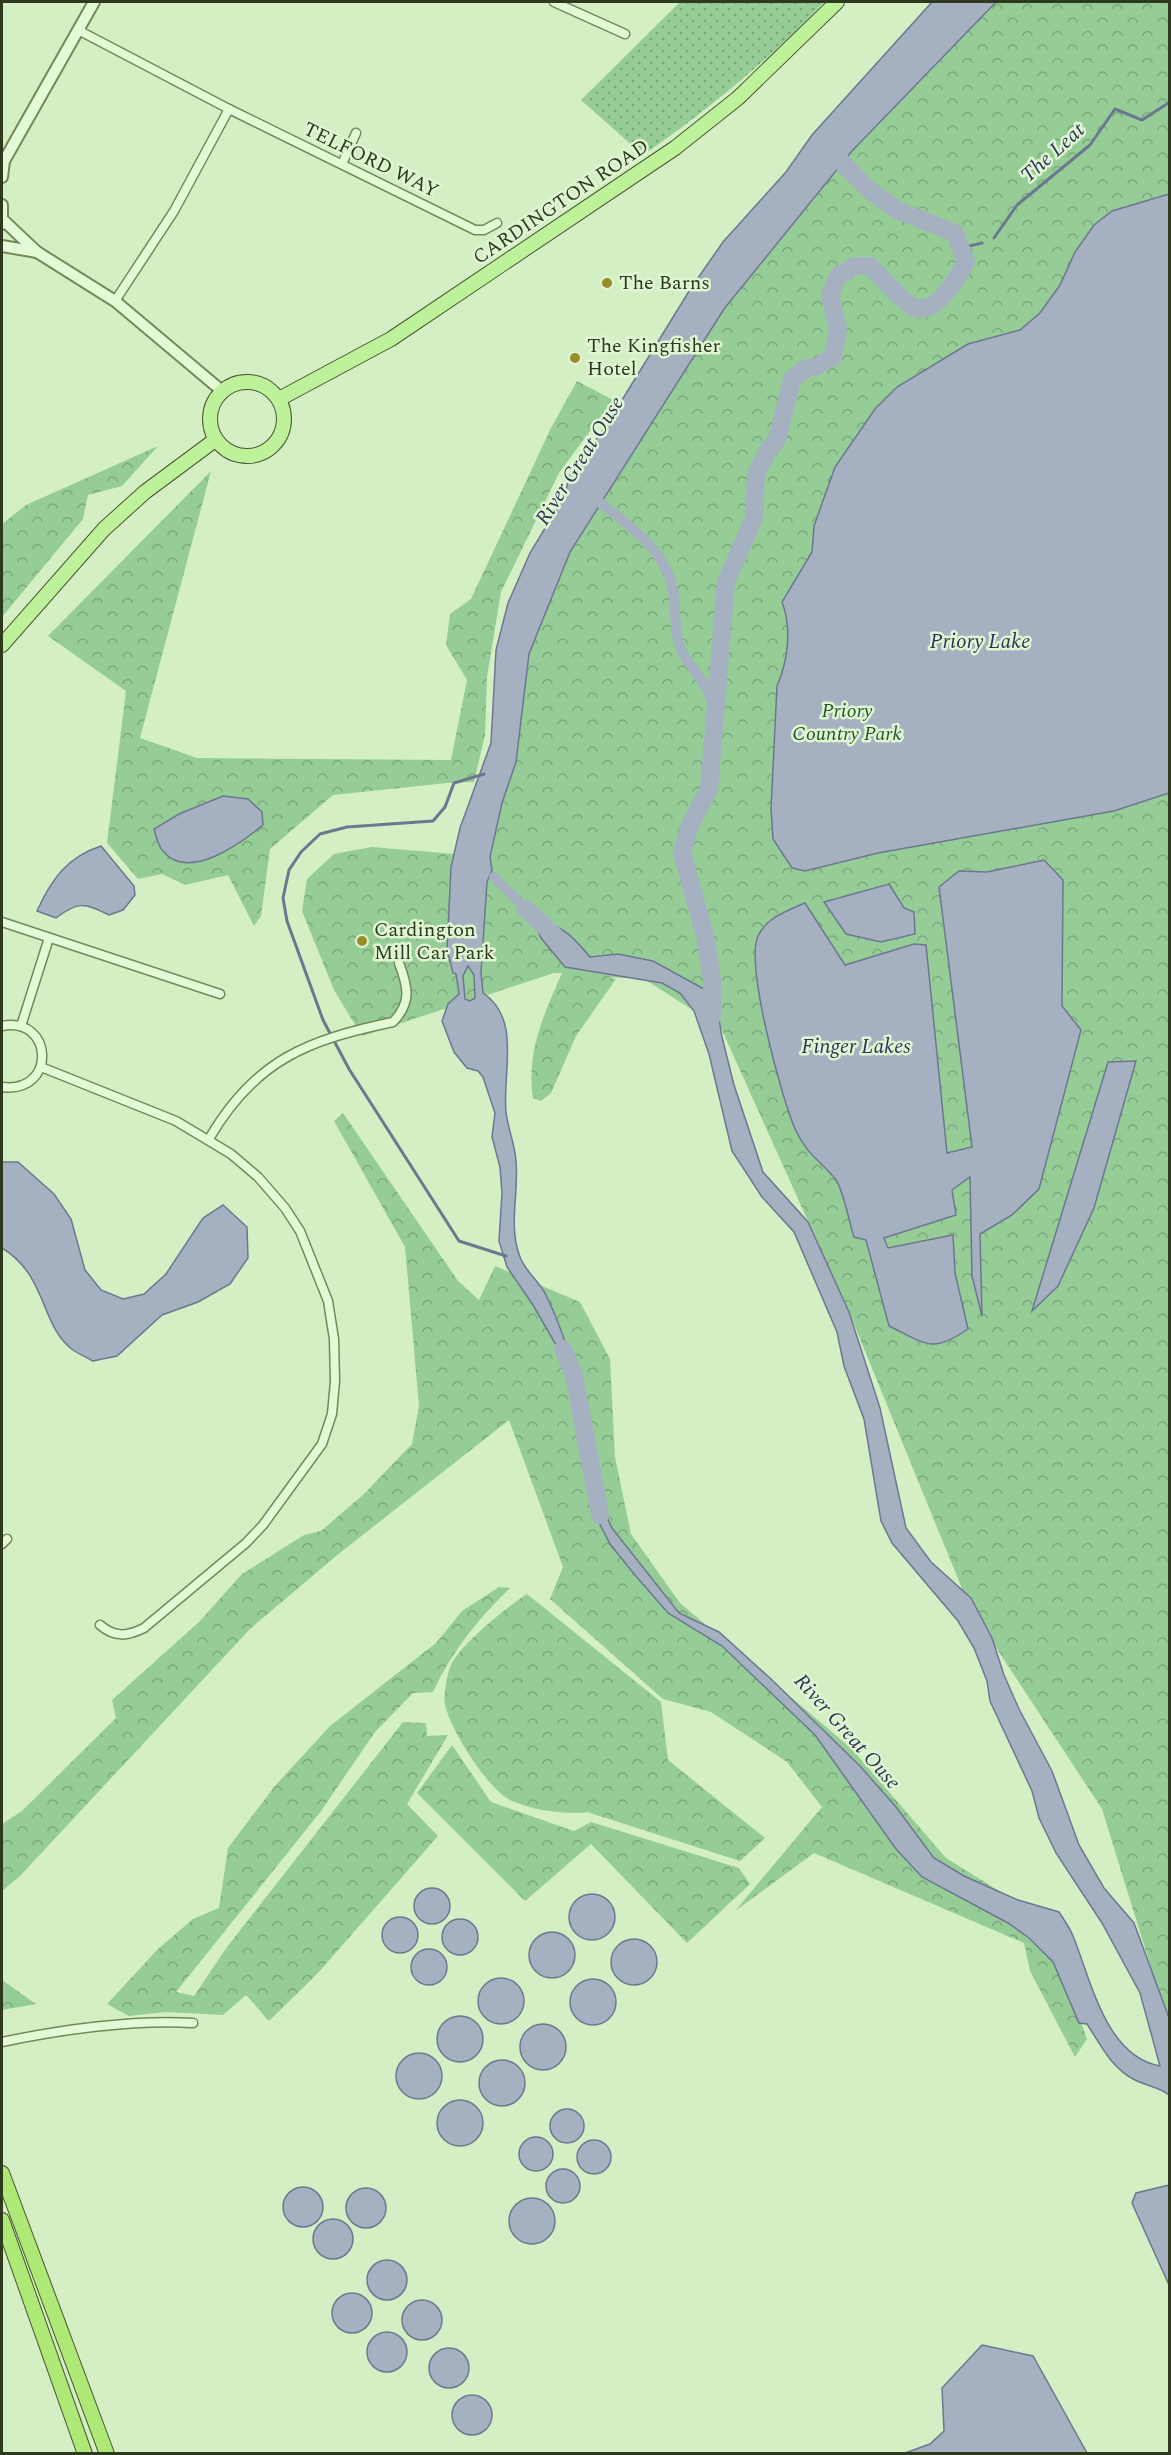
<svg xmlns="http://www.w3.org/2000/svg" width="1171" height="2455" font-family="Spectral,serif">
<style>
.grass{fill:url(#grass-dots)}
.forest{fill:url(#forest-crowns)}
.water{fill:#a5b0c1;stroke:#6c7890;stroke-width:1.5;fill-rule:evenodd}
.lines{fill:none;stroke-linecap:round;stroke-linejoin:round}
.stream{stroke:#6c7890;stroke-width:3}
.canal{stroke:#a5b0c1;stroke-width:10}
.river{stroke:#a5b0c1;stroke-width:18}
.minor-casing{stroke:#748959;stroke-width:11}
.tertiary-casing{stroke:#748959;stroke-width:14}
.primary-casing{stroke:#48572e;stroke-width:16}
.trunk-casing{stroke:#48572e;stroke-width:16}
.minor{stroke:#e4f9d6;stroke-width:8}
.tertiary{stroke:#e4f9d6;stroke-width:10}
.primary{stroke:#bef29a;stroke-width:14}
.trunk{stroke:#aee876;stroke-width:14}
.poi-dot{fill:#998d29;stroke:#e0f6d2;stroke-width:2}
.labels{text-anchor:middle;dominant-baseline:central;stroke-width:5;stroke-linejoin:round;paint-order:stroke}
.street-label{font-size:20px;fill:#2e391e;stroke:#e0f6d2}
.poi-label{font-size:20px;fill:#2e391e;stroke:#e0f6d2;text-anchor:start}
.park-label{font-size:20px;font-style:italic;fill:#24552b;stroke:#e0f6d2}
.water-label{font-size:21px;font-style:italic;fill:#2d3458;stroke:#e0f6d2}
</style>
<defs>
<pattern id="grass-dots" width="8" height="8" patternUnits="userSpaceOnUse" patternTransform="scale(1.5)"><rect width="8" height="8" fill="#96cd97"/><path d="M2 2h.1M6 6h.1" fill="none" stroke="#7ba77b" stroke-width="1.8" stroke-linecap="round"/></pattern>
<pattern id="forest-crowns" width="20" height="18" patternUnits="userSpaceOnUse" patternTransform="scale(1.5)"><rect width="20" height="18" fill="#96cd97"/><path d="M2 6a3 3 0 1 1 6 0M12 15a3 3 0 1 1 6 0" fill="none" stroke="#7ba77b"/></pattern>
</defs>
<rect width="100%" height="100%" fill="#d4efc3"/>
<path class="grass" d="M 680,2 L 824,2 C 769,60 709,109 643,155 L 581,100 Z"/>
<g class="forest">
<path d="M 996,2 L 1169,2 L 1169,2026 L 1102,1809 L 970,1608 L 849,1312 L 721,1028 L 644,979 L 607,977 L 616,979 L 576,1036 L 551,1093 L 541,1101 L 533,1098 C 526,1052 544,1014 562,973 L 554,973 L 362,1036 L 334,990 L 302,911 L 307,879 L 334,854 L 372,847 L 490,857 L 502,803 L 516,762 L 529,654 L 538,624 L 570,553 L 724,309 L 852,151 Z"/>
<polygon points="577,381 613,400 559,473 501,592 487,677 485,735 474,782 447,783 333,795 270,849 261,916 254,926 228,875 185,885 162,874 138,879 107,843 126,691 48,636 211,471 140,738 197,758 451,760 467,680 446,645 450,614 471,599 551,428"/>
<polygon points="158,446 122,486 88,495 83,519 2,617 2,524 26,505"/>
<polygon points="343,1113 458,1281 479,1300 495,1266 580,1302 610,1359 615,1457 631,1534 680,1603 852,1749 946,1858 1044,1919 1087,2039 1075,2057 1030,1971 1024,1943 814,1853 735,1911 822,1807 787,1762 711,1712 663,1699 550,1599 563,1567 509,1420 336,1556 250,1629 20,1876 2,1891 2,1824 22,1811 116,1718 112,1700 199,1622 242,1574 304,1535 321,1531 364,1494 412,1444 419,1406 405,1247 334,1121"/>
<path d="M 499,1587 L 510,1588 C 478,1619 452,1651 433,1692 L 413,1693 L 375,1732 L 321,1811 L 176,1992 L 194,1996 L 227,1947 L 403,1722 L 426,1723 L 427,1736 L 448,1735 L 407,1804 L 438,1836 L 318,1973 L 269,2021 L 246,1995 L 223,2015 L 165,2012 L 129,2016 L 107,2004 L 158,1949 L 193,1919 L 219,1908 L 228,1848 L 274,1787 L 330,1726 L 436,1643 L 462,1611 Z"/>
<path d="M 527,1594 L 661,1702 L 668,1760 L 765,1838 L 740,1861 L 587,1812 C 566,1815 532,1810 512,1801 C 488,1790 451,1731 445,1705 C 443,1697 447,1673 451,1665 C 460,1645 508,1606 527,1594 Z"/>
<polygon points="452,1745 491,1802 574,1831 591,1822 739,1868 750,1884 687,1943 591,1844 525,1901 417,1793"/>
<polygon points="2,1980 36,2004 2,2010"/>
</g>
<g class="water">
<path d="M 932,2 L 996,2 L 852,151 L 724,309 L 570,552 L 529,654 L 516,762 L 502,803 L 490,857 L 492,870 L 487,882 L 481,973 L 483,993 C 522,1019 502,1073 506,1112 C 508,1129 515,1145 516,1161 C 519,1193 508,1226 520,1257 C 525,1271 539,1281 546,1295 C 559,1321 568,1348 574,1376 L 533,1305 L 507,1267 L 499,1241 L 502,1193 L 500,1167 L 492,1137 L 495,1113 L 483,1077 L 478,1071 L 467,1068 L 454,1052 L 442,1021 L 448,1004 L 459,994 L 456,974 L 453,973 L 447,950 L 451,867 L 460,828 L 491,743 L 496,650 L 508,603 L 530,553 L 565,495 L 569,476 L 606,426 L 691,288 L 723,242 L 786,172 L 812,135 ZM 468,966 L 474,975 L 475,998 L 470,1001 L 465,999 L 463,976 Z"/>
<path d="M 1169,194 L 1169,793 L 1114,811 L 878,853 L 805,871 L 792,868 L 773,839 L 771,809 L 777,686 C 788,661 792,628 782,602 L 812,552 L 814,526 L 835,467 L 875,409 L 897,387 L 968,344 L 1020,330 L 1040,313 L 1060,285 L 1075,252 L 1094,225 L 1112,211 Z"/>
<path d="M 223,796 L 248,799 L 262,812 L 263,825 C 240,844 188,882 163,851 C 158,846 156,836 154,829 L 179,814 Z"/>
<path d="M 101,846 L 134,886 L 135,895 L 123,910 L 109,915 C 84,903 78,901 56,918 L 37,911 C 51,880 67,857 101,846 Z"/>
<path d="M 1044,860 L 1063,880 L 1062,1006 L 1081,1030 L 1039,1189 L 1012,1215 L 980,1234 L 982,1316 L 972,1276 L 970,1177 L 952,1190 L 956,1215 L 884,1238 L 888,1248 L 953,1235 L 955,1273 L 968,1329 C 932,1354 926,1344 889,1326 L 866,1240 L 854,1237 C 849,1222 844,1192 836,1180 C 823,1163 807,1155 796,1131 C 782,1101 745,964 758,936 C 767,917 787,911 805,903 L 845,965 L 914,944 L 926,945 L 947,1153 L 972,1147 L 939,887 L 959,871 L 987,872 Z"/>
<polygon points="889,884 904,908 914,912 915,934 881,942 846,934 824,902"/>
<path d="M 540,921 C 564,926 575,939 590,957 L 618,954 L 653,961 L 715,995 L 722,1037 L 734,1085 L 763,1172 L 808,1222 L 849,1312 L 880,1408 L 906,1528 L 931,1562 L 971,1598 L 992,1638 L 1004,1675 L 1019,1709 L 1052,1771 L 1079,1845 L 1104,1888 L 1134,1923 L 1169,2018 L 1169,2095 C 1159,2087 1147,2086 1135,2080 C 1112,2069 1100,2044 1087,2024 L 1079,2023 L 1053,1962 L 1029,1938 L 1008,1923 L 922,1877 L 896,1849 L 815,1735 L 722,1646 L 668,1613 L 634,1574 L 610,1544 L 593,1511 L 586,1446 L 595,1492 L 612,1528 L 679,1613 L 719,1632 L 771,1679 L 860,1766 L 896,1807 L 934,1858 L 964,1876 L 1018,1900 L 1059,1912 C 1064,1920 1070,1928 1073,1936 C 1091,1979 1105,2056 1160,2066 L 1140,1993 L 1102,1923 L 1056,1853 L 1039,1818 L 1032,1791 L 990,1701 L 987,1681 L 974,1648 L 958,1621 L 892,1543 L 881,1521 L 864,1419 L 844,1366 L 837,1332 L 794,1232 L 762,1197 L 732,1151 L 709,1054 L 694,1011 L 680,993 L 662,983 L 565,967 L 541,938 L 536,926 Z"/>
<polygon points="1136,1061 1094,1208 1058,1286 1032,1311 1108,1062"/>
<path d="M 2,1162 L 18,1162 L 54,1194 L 71,1219 L 85,1270 L 101,1290 L 123,1299 L 144,1294 L 166,1274 L 203,1218 L 223,1205 L 247,1227 L 248,1258 L 230,1284 L 198,1302 L 162,1315 L 117,1356 L 93,1361 C 87,1358 79,1354 73,1350 C 40,1326 48,1276 2,1248 Z"/>
<circle cx="432" cy="1906" r="18"/>
<circle cx="592" cy="1917" r="23"/>
<circle cx="400" cy="1935" r="18"/>
<circle cx="460" cy="1937" r="18"/>
<circle cx="552" cy="1955" r="23"/>
<circle cx="634" cy="1962" r="23"/>
<circle cx="429" cy="1967" r="18"/>
<circle cx="501" cy="2001" r="23"/>
<circle cx="593" cy="2002" r="23"/>
<circle cx="460" cy="2039" r="23"/>
<circle cx="543" cy="2047" r="23"/>
<circle cx="419" cy="2076" r="23"/>
<circle cx="502" cy="2083" r="23"/>
<circle cx="460" cy="2123" r="23"/>
<circle cx="567" cy="2126" r="17"/>
<circle cx="536" cy="2154" r="17"/>
<circle cx="594" cy="2157" r="17"/>
<circle cx="563" cy="2186" r="17"/>
<polygon points="1169,2185 1170,2185 1169,2285 1132,2203 1136,2193"/>
<circle cx="303" cy="2207" r="20"/>
<circle cx="366" cy="2208" r="20"/>
<circle cx="532" cy="2221" r="23"/>
<circle cx="333" cy="2239" r="20"/>
<circle cx="387" cy="2280" r="20"/>
<circle cx="352" cy="2313" r="20"/>
<circle cx="422" cy="2320" r="20"/>
<circle cx="387" cy="2352" r="20"/>
<polygon points="982,2345 1033,2356 1087,2453 905,2453 930,2444 944,2431 942,2388"/>
<circle cx="449" cy="2368" r="20"/>
<circle cx="472" cy="2415" r="20"/>
</g>
<g class="lines">
<g class="stream">
<polyline points="994,238 1017,205 1090,145 1115,109 1142,120 1170,102"/>
<polyline points="961,248 982,243"/>
<polyline points="484,774 454,783 445,807 433,821 347,827 320,834 301,852 289,870 283,898 287,921 323,1020 349,1069 459,1241 506,1256"/>
</g>
<g class="canal">
<path d="M 589,494 C 624,522 669,549 674,597 C 676,615 674,630 680,647 C 686,662 697,672 705,686 C 710,695 713,706 717,716"/>
<polyline points="494,877 526,909"/>
</g>
<g class="river">
<polyline points="526,909 556,937"/>
<path d="M 712,1017 L 712,980 L 705,935 L 682,853 L 689,827 L 709,789 L 726,582 L 754,518 L 756,474 L 768,450 L 777,440 L 792,379 L 805,369 L 815,367 L 833,357 L 838,329 L 830,295 L 838,276 L 855,266 L 870,266 C 883,278 896,295 910,305 C 933,322 958,277 966,262 L 955,233 L 897,210 L 868,189 L 832,152"/>
<polyline points="563,1349 574,1375 600,1515"/>
</g>
<defs>
<g id="minor">
<polyline points="554,2 625,34"/>
<polyline points="78,30 229,109 475,230 484,230 497,223"/>
<polyline points="342,164 356,133"/>
<polyline points="115,301 174,211 229,109"/>
<polyline points="2,922 220,994"/>
<path d="M 2,1026 C 54,1016 57,1094 2,1087"/>
<polyline points="21,1026 49,938"/>
<path d="M 41,1067 L 176,1121 L 231,1154 L 258,1177 L 285,1208 L 300,1231 L 328,1301 L 334,1339 L 335,1381 L 332,1414 L 322,1444 L 263,1525 L 246,1543 L 144,1628 C 128,1636 115,1638 100,1625"/>
<path d="M 209,1139 C 255,1060 307,1040 393,1022 C 412,1002 408,987 399,963"/>
<polyline points="2,1544 7,1539"/>
<path d="M 2,2042 C 59,2030 135,2019 193,2023"/>
</g>
<g id="tertiary">
<polyline points="2,177 4,161 94,2"/>
<polyline points="2,205 2,224"/>
<polyline points="3,220 37,252 115,301 222,391"/>
<polyline points="2,246 37,252"/>
</g>
<g id="primary">
<circle cx="247" cy="419" r="37"/>
<polyline points="279,399 391,339 675,148 738,98 837,2"/>
<polyline points="2,645 104,529 145,492 215,440"/>
</g>
<g id="trunk">
<polyline points="2,2173 107,2454"/>
<polyline points="2,2220 85,2454"/>
</g>
</defs>
<use href="#minor" class="minor-casing"/>
<use href="#tertiary" class="tertiary-casing"/>
<use href="#primary" class="primary-casing"/>
<use href="#trunk" class="trunk-casing"/>
<use href="#minor" class="minor"/>
<use href="#tertiary" class="tertiary"/>
<use href="#primary" class="primary"/>
<use href="#trunk" class="trunk"/>
</g>
<g class="poi-dot">
<circle cx="607" cy="283" r="6"/>
<circle cx="575" cy="358" r="6"/>
<circle cx="362" cy="941" r="6"/>
</g>
<g class="labels">
<g class="street-label">
<text transform="translate(371 160) rotate(26)">TELFORD WAY</text>
<text transform="translate(561 202) rotate(-34)">CARDINGTON ROAD</text>
</g>
<g class="poi-label">
<text x="619" y="283">The Barns</text>
<text x="587" y="346">The Kingfisher<tspan x="587" dy="23">Hotel</tspan></text>
<text x="374" y="930">Cardington<tspan x="374" dy="23">Mill Car Park</tspan></text>
</g>
<g class="park-label">
<text x="847" y="711">Priory<tspan x="847" dy="23">Country Park</tspan></text>
</g>
<g class="water-label">
<text transform="translate(1053 153) rotate(-42)">The Leat</text>
<text transform="translate(580 461) rotate(-58)">River Great Ouse</text>
<text x="980" y="642">Priory Lake</text>
<text x="856" y="1047">Finger Lakes</text>
<text transform="translate(847 1732) rotate(48)">River Great Ouse</text>
</g>
</g>
<rect width="1171" height="2455" fill="none" stroke="#2e391e" stroke-width="6"/>
</svg>
